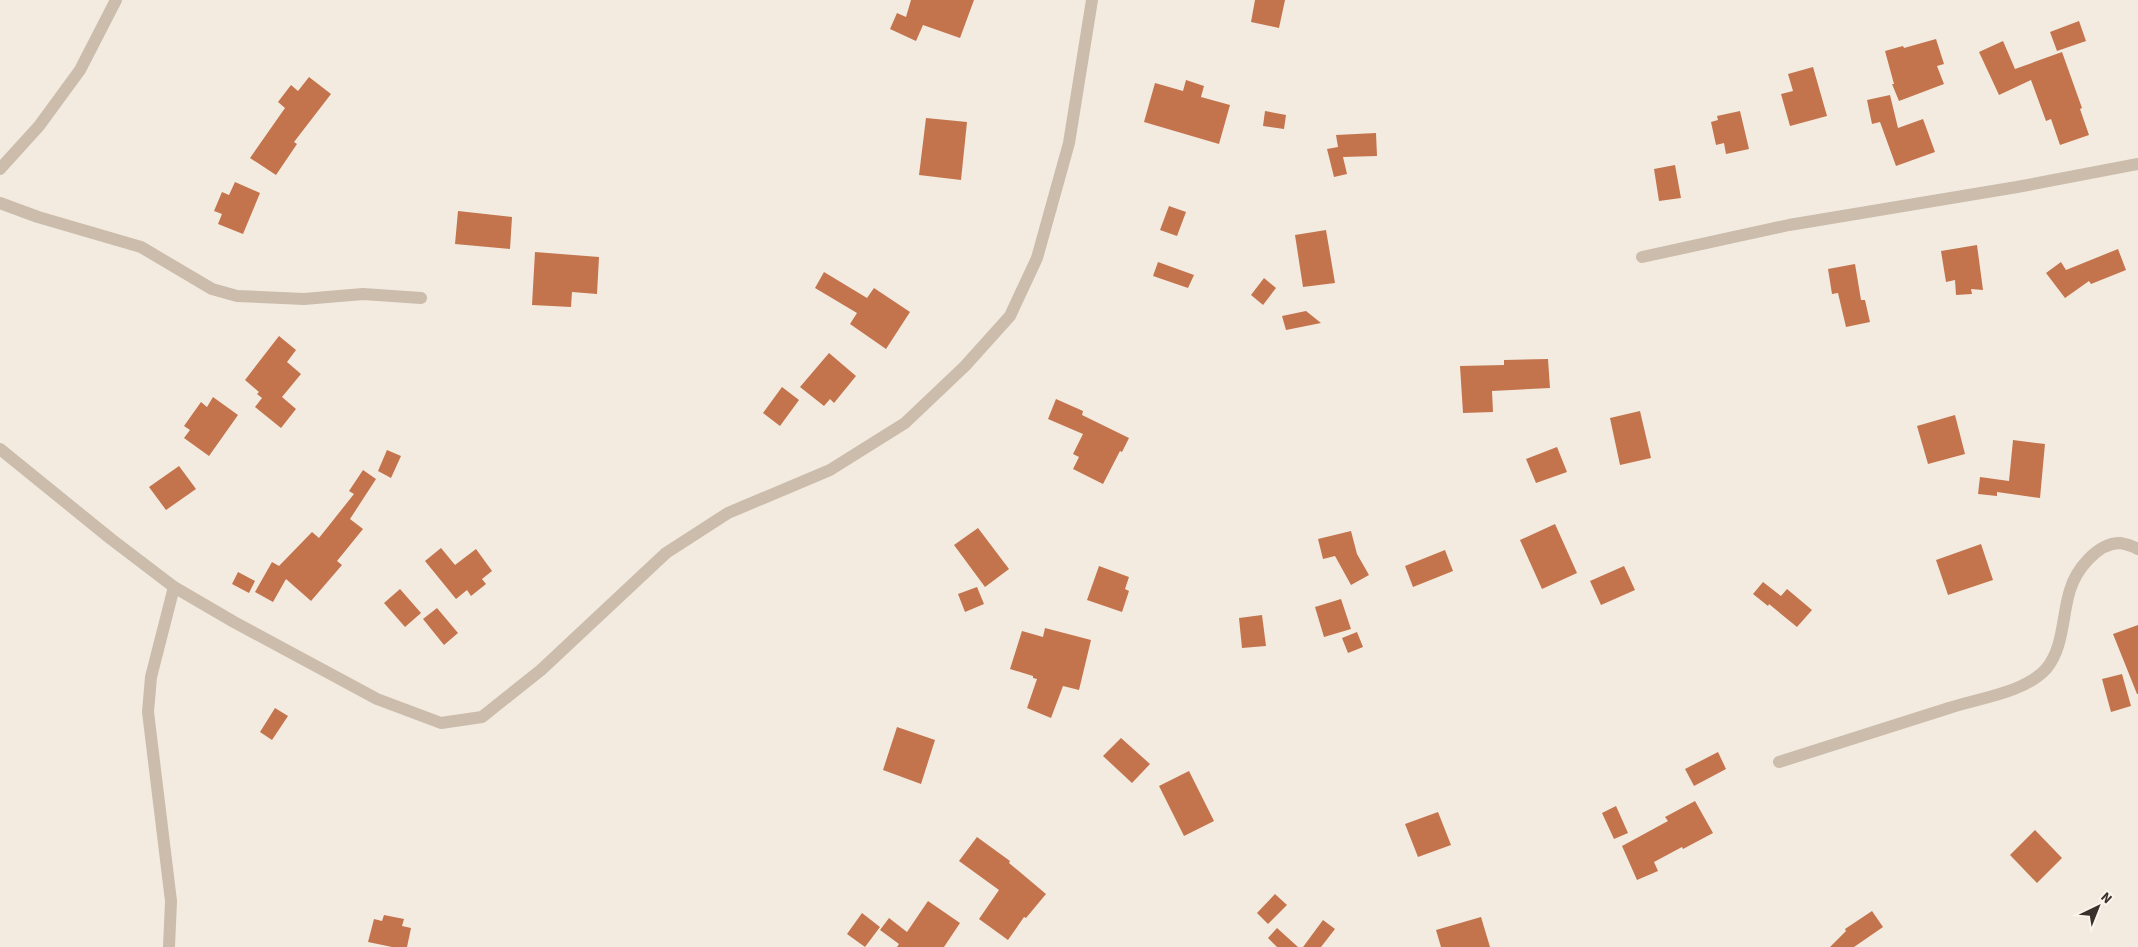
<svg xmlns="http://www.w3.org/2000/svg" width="2138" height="947" font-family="'Source Sans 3',sans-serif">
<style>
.building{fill:#c3744d}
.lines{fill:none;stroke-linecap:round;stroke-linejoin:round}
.street{stroke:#cbbcab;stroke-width:12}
</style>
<rect width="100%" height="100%" fill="#f3ebe0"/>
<g class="building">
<polygon points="911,0 974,0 960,38 923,25 916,41 890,29 897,13 906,17"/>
<polygon points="1255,0 1285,0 1279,28 1251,22"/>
<polygon points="2079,21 2086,41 2057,51 2050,32"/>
<polygon points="1936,39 1944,64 1937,66 1944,84 1899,101 1892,84 1894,84 1885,51 1903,46 1904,48"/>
<polygon points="2003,41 2015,69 2062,52 2082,108 2080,109 2089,135 2060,145 2051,119 2046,121 2031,80 1999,95 1979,52"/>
<polygon points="1813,67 1827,116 1790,126 1781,94 1793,91 1788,74"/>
<polygon points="309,77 331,94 294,142 297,144 276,175 250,158 285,108 278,102 291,85 298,91"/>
<polygon points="1186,80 1204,86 1201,97 1230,105 1219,144 1144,122 1155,83 1183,91"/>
<polygon points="1890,95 1898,128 1923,119 1935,152 1896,166 1880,122 1872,124 1867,100"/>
<polygon points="1265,111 1286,115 1284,129 1263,126"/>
<polygon points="1740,111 1749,149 1726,154 1724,143 1716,145 1711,122 1718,120 1717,116"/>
<polygon points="926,118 967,122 961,180 919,175"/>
<polygon points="1376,133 1377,156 1343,157 1347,174 1334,177 1327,149 1338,147 1336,135"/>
<polygon points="1675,165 1681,198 1659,201 1654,169"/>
<polygon points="235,182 260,193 243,234 218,224 222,214 214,211 222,192 229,195"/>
<polygon points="1169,206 1186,212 1177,236 1160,230"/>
<polygon points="458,211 512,217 510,249 455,244"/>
<polygon points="1326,230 1335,283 1303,287 1295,235"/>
<polygon points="1977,245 1983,290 1971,289 1972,294 1956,295 1955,280 1946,282 1941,251"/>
<polygon points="2118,249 2126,270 2091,284 2089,281 2065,298 2046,273 2061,262 2066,270"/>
<polygon points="535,252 599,257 597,294 572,292 571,307 532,305"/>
<polygon points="1158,262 1194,275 1188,288 1153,276"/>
<polygon points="1855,264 1861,300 1865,300 1870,322 1846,327 1838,293 1832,294 1828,269"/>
<polygon points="824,272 867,298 874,288 910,312 886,349 850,324 857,313 815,288"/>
<polygon points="1264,278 1276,288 1263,305 1251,295"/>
<polygon points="1306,311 1321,323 1286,330 1282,316"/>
<polygon points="279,336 296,350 287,362 301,374 282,397 296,409 281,428 255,407 262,398 257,394 259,392 245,380"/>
<polygon points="829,353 856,376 834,403 830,399 824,406 800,387"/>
<polygon points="1548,359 1550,388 1492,391 1493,412 1463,413 1460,366 1504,365 1504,360"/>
<polygon points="782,387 799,400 780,426 763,413"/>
<polygon points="213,397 238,415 209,456 184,438 190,430 184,426 201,402 207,407"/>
<polygon points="1056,399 1083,411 1082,415 1129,438 1122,452 1120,451 1103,484 1073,469 1079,457 1073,454 1083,434 1048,419"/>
<polygon points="1640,411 1651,458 1620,465 1610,418"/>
<polygon points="1955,415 1965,454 1928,464 1917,426"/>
<polygon points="2013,440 2045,444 2040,498 1997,492 1997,496 1978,494 1980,477 2009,481"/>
<polygon points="1557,447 1567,472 1536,483 1526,459"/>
<polygon points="387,450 401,456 391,478 378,471"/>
<polygon points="179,466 196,489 166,510 149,487"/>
<polygon points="363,470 376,479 350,519 363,529 337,561 342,565 311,601 286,579 273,602 255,592 272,562 279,566 312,532 319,538 354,494 349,491"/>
<polygon points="1555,524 1577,573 1542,589 1520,540"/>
<polygon points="978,528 1009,569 985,587 954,545"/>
<polygon points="1351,531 1357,554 1369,575 1351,585 1335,556 1323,559 1318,539"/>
<polygon points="1981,544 1993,580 1948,595 1936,560"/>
<polygon points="441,548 455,565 476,549 492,571 482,579 486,584 471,596 467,590 456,599 425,561"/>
<polygon points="1445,550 1453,571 1413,587 1405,566"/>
<polygon points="1099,566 1129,577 1125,589 1129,591 1122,612 1087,600"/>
<polygon points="1624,566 1635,590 1601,605 1590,581"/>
<polygon points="238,572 255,581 249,593 232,584"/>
<polygon points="1763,582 1781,596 1787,589 1812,610 1797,627 1769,604 1768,606 1753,594"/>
<polygon points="977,587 984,604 965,612 958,594"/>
<polygon points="400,589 421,613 405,627 384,603"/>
<polygon points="1341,599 1351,629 1324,637 1315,607"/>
<polygon points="437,608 458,633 444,645 423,619"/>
<polygon points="1262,615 1266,646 1242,648 1239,618"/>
<polygon points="2138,625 2138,694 2137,694 2113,634"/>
<polygon points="1045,628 1091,640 1079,690 1063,686 1051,718 1027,708 1037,679 1033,678 1033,676 1010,669 1022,631 1043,637"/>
<polygon points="1357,632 1363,647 1348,653 1342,638"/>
<polygon points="2122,674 2131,706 2111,712 2102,679"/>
<polygon points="275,708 288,716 272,740 260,732"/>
<polygon points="897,727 935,740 921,784 883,770"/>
<polygon points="1121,738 1150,764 1132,783 1103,756"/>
<polygon points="1718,752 1726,769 1694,786 1685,769"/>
<polygon points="1189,771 1214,821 1184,836 1159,786"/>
<polygon points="1695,801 1713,833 1683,849 1682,847 1654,862 1658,871 1637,880 1622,846 1668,821 1665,817"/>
<polygon points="1616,806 1628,833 1614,839 1602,813"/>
<polygon points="1438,812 1451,845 1418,857 1405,824"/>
<polygon points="2035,830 2062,858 2037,883 2010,855"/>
<polygon points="977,837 1010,861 1009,863 1046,894 1026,918 1024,917 1008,940 979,919 999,890 959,861"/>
<polygon points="1275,894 1287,905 1268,924 1257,913"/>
<polygon points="928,901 960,923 944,947 897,947 899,944 880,930 889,918 907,932"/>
<polygon points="1872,911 1883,927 1854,947 1830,947 1846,931 1845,929"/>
<polygon points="862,913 880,927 865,947 847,934"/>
<polygon points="384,915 404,919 402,926 411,928 407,947 392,947 368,942 374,919 382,921"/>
<polygon points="1481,917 1490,947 1441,947 1436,930"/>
<polygon points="1323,920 1335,929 1321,947 1303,947"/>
<polygon points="1277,928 1298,947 1277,947 1268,938"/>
</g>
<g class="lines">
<g class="street">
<polyline points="0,169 39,126 80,70 116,0"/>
<polyline points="0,203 38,217 141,247 212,289 237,296 304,299 363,294 421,298"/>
<polyline points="1642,257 1789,225 2017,187 2138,164"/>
<polyline points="0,449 111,539 174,587 234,622 377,699 441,723 482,717 541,670 666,553 728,513 830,470 905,423 965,366 1010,316 1037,258 1069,143 1092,0"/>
<path d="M 1779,762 C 1836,744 1892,726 1949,708 C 1979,698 2024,693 2046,669 C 2064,648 2062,615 2070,590 C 2076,570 2097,543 2120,543 C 2126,544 2133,546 2138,549"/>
<polyline points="169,947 171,901 148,712 151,677 174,587"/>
</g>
</g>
<g transform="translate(2098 907) rotate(43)" stroke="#faf5ec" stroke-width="4" paint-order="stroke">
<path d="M0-4L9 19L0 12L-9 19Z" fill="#39302a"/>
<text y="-8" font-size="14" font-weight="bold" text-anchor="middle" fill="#39302a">N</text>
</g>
</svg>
